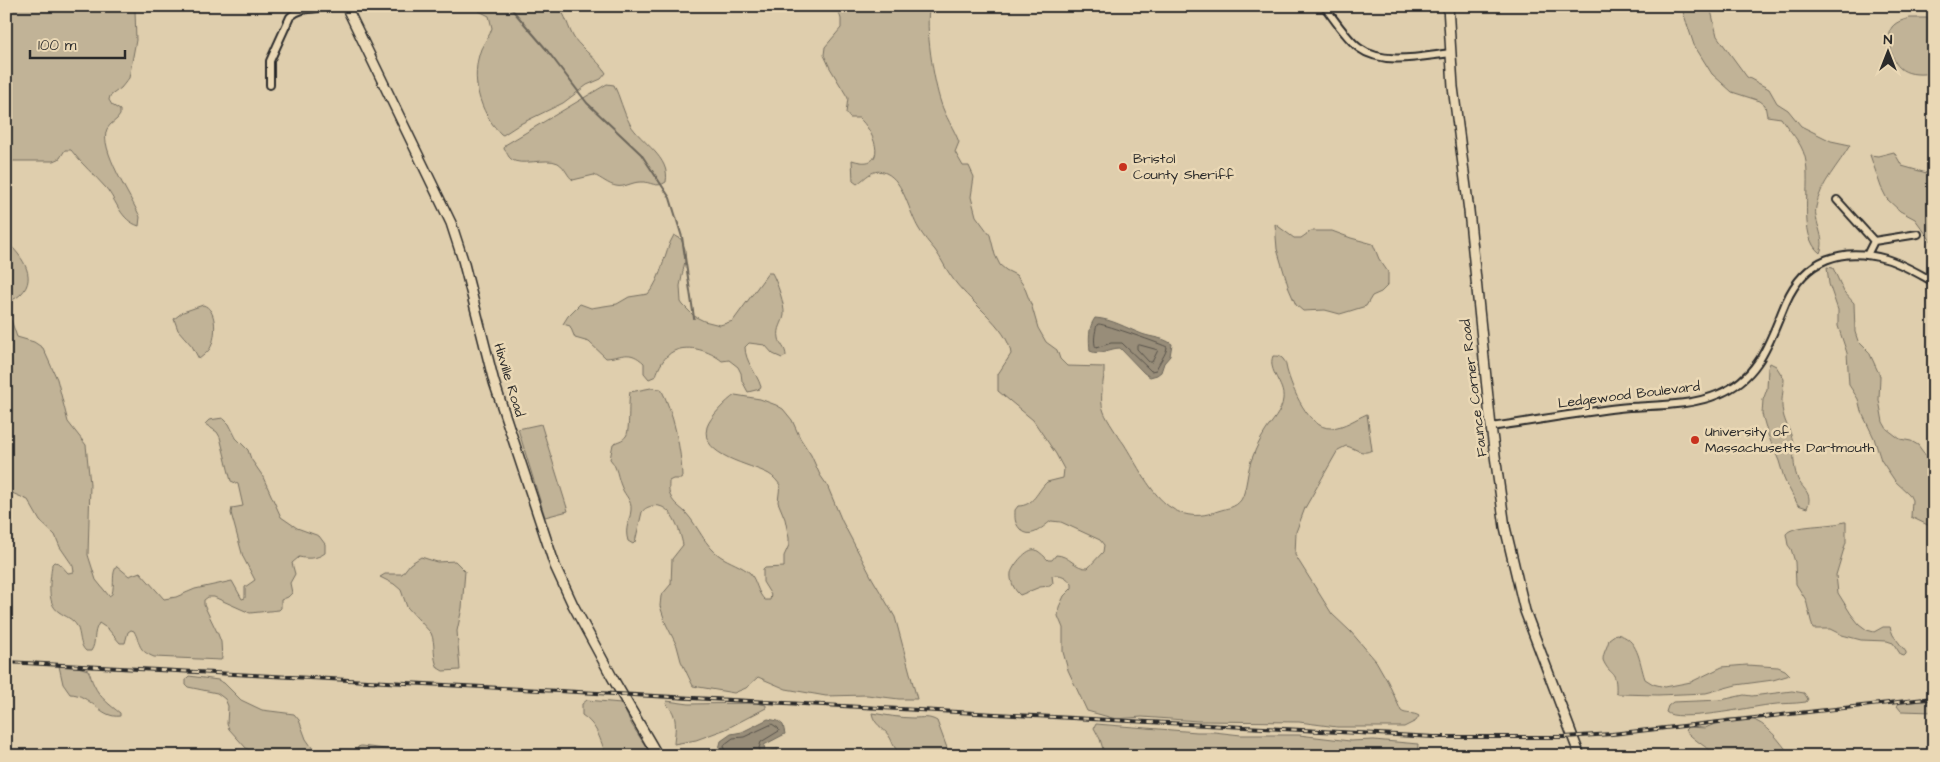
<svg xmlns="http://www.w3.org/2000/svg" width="1940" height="762" font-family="'Architects Daughter',sans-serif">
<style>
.green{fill:#c1b397;stroke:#766f61}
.water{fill:#988d79;stroke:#6c665a}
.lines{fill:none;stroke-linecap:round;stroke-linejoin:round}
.shore{stroke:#57524a;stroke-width:1}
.stream{stroke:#6c665a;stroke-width:2}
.street-casing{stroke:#2b2b2b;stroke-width:10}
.secondary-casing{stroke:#2b2b2b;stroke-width:12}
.street{stroke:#ead8b5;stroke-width:6}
.secondary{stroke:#ead8b5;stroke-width:9}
.rail-casing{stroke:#2b2b2b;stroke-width:4}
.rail{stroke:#ead8b5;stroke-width:2;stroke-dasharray:5.5;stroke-linecap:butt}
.poi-dot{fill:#c8321e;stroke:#ead8b5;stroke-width:2}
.labels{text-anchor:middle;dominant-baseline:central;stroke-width:5;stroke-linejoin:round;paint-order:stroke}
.poi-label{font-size:14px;fill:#2b2b2b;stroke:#ead8b5;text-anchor:start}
.street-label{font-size:14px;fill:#2b2b2b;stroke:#ead8b5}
</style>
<rect width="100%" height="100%" fill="#dfcead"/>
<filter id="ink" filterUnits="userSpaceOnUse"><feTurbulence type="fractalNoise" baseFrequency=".02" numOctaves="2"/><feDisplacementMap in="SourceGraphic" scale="10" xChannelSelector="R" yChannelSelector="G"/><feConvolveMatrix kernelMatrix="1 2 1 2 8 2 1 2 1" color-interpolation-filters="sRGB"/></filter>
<g filter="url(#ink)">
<g class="green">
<path d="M 6,6 L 132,6 L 135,10 L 136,40 L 129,78 L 121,88 L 110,96 L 109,100 L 112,105 L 120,110 L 120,115 C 117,121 110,123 107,129 C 98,148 132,198 140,217 L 139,226 C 120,220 117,201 106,188 C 95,175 81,164 71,150 L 65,150 L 60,158 L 53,161 L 6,161 Z"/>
<path d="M 477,6 L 558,6 C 566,15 568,28 574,38 C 584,51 598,60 606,73 L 601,79 L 587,85 L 563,103 L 520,124 L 503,135 L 501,134 C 479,112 470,78 481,49 C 484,42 490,36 492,28 L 489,16 L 479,11 Z"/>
<path d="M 837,6 L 930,6 C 924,25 934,83 941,103 C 945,116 954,129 959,142 L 955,152 L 963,166 L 969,166 L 974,177 L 971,197 L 976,216 L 990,235 L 995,255 L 1000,265 L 1006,270 L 1016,275 L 1024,286 L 1032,307 L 1038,328 L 1046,342 L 1057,350 L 1060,359 L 1067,366 L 1104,367 C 1105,380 1098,399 1104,412 C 1107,420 1118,436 1124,444 C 1146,479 1166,531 1218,511 C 1227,508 1235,508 1241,500 C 1247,491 1247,468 1253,456 C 1256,448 1260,440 1265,432 C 1271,422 1282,412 1283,399 C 1285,384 1267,371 1273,356 C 1276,356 1281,356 1283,359 C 1286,362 1286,366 1287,370 C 1292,388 1308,429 1331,428 C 1345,427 1355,419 1367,414 L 1372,450 C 1362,456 1356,448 1346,446 L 1338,450 L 1305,508 L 1296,532 L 1295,555 L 1332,614 L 1351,632 L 1376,661 L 1388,682 L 1401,711 C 1406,715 1413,712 1419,716 L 1416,721 L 1404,727 L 1337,727 L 1299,722 L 1198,721 L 1142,717 L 1116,719 L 1087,711 L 1068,670 L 1063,652 L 1063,628 L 1058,616 L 1059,607 L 1064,596 L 1072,588 L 1072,584 C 1067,577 1060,573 1052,576 L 1053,583 L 1050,586 L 1040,587 L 1020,595 C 1014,590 1010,581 1011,573 C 1013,566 1027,547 1036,550 C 1040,552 1045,557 1048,560 L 1052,560 L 1056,555 C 1069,555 1075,569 1088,568 L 1103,552 L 1104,545 L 1100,540 L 1061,522 L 1051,521 C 1041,528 1031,540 1020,529 C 1014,522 1015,518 1015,510 L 1018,506 C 1034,506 1037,491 1047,482 L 1063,478 L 1064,469 L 1056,454 L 1033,420 L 998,391 L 998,374 L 1011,354 C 1009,327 966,300 951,276 C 945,268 941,258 935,250 C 929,243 923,236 919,229 C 909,213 904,181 886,173 C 873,167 866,178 857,184 L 853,181 L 852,160 C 889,172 876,133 859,118 L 850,118 L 846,113 L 848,98 L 830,68 L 824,55 L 825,47 L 841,28 L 841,19 Z"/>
<path d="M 1681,6 L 1710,6 L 1717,36 L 1747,77 L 1769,89 L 1777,103 L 1788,110 L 1801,126 L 1831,141 L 1850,145 C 1839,165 1820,183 1816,207 C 1813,222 1827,238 1820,253 C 1797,236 1812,183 1805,157 C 1801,141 1789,131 1781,118 L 1767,116 L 1765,105 L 1760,101 L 1732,92 L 1712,74 L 1694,45 Z"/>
<path d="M 1910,18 L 1934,18 L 1934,73 C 1907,77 1892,71 1890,42 C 1890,37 1889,31 1892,27 C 1897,21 1904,20 1910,18 Z"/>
<path d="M 607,84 L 614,85 C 620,97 623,112 630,124 C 641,143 671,157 666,182 C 656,189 651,181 640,182 C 632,182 624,188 616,186 C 609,185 601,178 594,175 L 573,180 C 567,176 566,168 558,163 C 546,157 520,167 511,159 C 508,157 507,152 504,149 L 505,145 Z"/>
<polygon points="1894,152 1902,166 1930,174 1933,184 1934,245 1915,219 1900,211 1887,199 1881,187 1870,155 1878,156"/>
<polygon points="1275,224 1294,238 1301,238 1311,231 1332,231 1351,238 1373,244 1379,259 1388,272 1388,285 1381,292 1372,296 1366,306 1350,311 1340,314 1325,310 1303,311 1296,305 1289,289 1277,249"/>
<path d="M 674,235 L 681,239 L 685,249 L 685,261 L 680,286 L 681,302 L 683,305 L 694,316 L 704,321 L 720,325 L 733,321 L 768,273 L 772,273 C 777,282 785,305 784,315 C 783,323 777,328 779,338 C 780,345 786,348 786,356 L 782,358 L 773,354 L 765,345 L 749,343 L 745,347 C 745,362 757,373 761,387 L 760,389 L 748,392 L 742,381 L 741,373 L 738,367 L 729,360 L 722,361 C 710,351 689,344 674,351 C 665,355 658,368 656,376 L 649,379 L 644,373 L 644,363 C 629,349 623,357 606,358 L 589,342 L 575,338 L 570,326 L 563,324 L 568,316 L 580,304 L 591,308 L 617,304 L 629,297 L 648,294 C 663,277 663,253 674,235 Z"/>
<path d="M 6,241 C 19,253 39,276 21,294 C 16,299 10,300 6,306 Z"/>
<polygon points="1827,267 1833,268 1844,292 1854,303 1855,332 1858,341 1869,352 1880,376 1879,400 1883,422 1887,429 1900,439 1911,441 1918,445 1934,467 1934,528 1911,517 1912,500 1909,494 1895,481 1881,460 1874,438 1861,411 1858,399 1849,385 1847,353 1838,326 1838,310 1829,284"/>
<path d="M 203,305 C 217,309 216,333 212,344 C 210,351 204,355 199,359 L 192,346 L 178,330 L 174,319 L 183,312 Z"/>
<path d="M 11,320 L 17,337 L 34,342 L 43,348 L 57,379 L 68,422 L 86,445 L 90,484 L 88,555 L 96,580 L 109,596 L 112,594 C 115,584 111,573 117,566 L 129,576 L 140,572 L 164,599 L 176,597 L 195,589 L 232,581 L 242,599 L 245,598 L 245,587 L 255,580 L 243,557 L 231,513 L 232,508 L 243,506 L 238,484 L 231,481 L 220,437 L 217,432 L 205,424 L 209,420 L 223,418 L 229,424 L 236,438 L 248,450 L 251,459 L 262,475 L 281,517 L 297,528 L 319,536 L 325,544 L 325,553 C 317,559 308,559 299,557 L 292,563 L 295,574 L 290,583 L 292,593 L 288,597 L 281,600 L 281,608 L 279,610 L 250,613 L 214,597 L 208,597 L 204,600 L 204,605 L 218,634 L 221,642 L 222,658 L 221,660 L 154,657 C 137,650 141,644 134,631 L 131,630 L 128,632 L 125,643 L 120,643 L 108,629 L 99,623 C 92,634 97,642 91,651 L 86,651 C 79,645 81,634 77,626 C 72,618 66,617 59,612 C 45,603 51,577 52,564 L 54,562 L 59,563 L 68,573 L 74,572 L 73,566 L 60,547 L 55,535 L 40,521 L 28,500 L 10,492 L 6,485 L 6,321 Z"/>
<path d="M 1770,363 L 1776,366 L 1784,379 C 1784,391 1780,400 1783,413 C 1785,424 1792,433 1793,443 C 1794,455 1793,466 1797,477 C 1801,489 1814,492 1807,508 L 1798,505 L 1785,481 L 1779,461 L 1768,435 L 1762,414 L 1763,400 L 1767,389 L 1768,368 Z"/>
<path d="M 651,388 L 661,389 C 673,411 682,452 682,477 L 681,479 L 673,479 L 669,481 C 669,487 668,492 671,497 C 674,504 681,508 686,513 C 698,526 705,546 720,556 C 729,562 742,566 750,573 C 757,581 757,593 765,600 L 770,600 L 771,595 L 763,582 L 763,570 L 765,568 L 784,567 L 784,556 L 789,545 L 789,538 L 785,519 L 778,502 L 780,485 C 777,481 774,477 769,474 C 751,464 699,456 707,427 C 710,417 727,400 735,395 L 760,399 L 776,405 L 783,409 L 792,420 L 800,438 L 811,455 L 820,475 L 827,485 L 842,521 L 872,578 L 895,617 L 917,699 L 899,699 L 867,695 L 826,696 L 786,689 L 758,677 L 746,688 L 734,693 L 693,686 L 681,661 L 677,646 L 666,624 L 660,606 L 661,596 L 671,584 L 672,559 L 683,545 C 680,531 672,502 652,506 C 648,507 645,508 642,512 L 635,542 L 633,544 L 628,541 C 624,527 630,522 631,510 C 632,500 625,496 622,488 C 617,477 618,468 610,459 L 613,444 C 617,441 623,441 626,436 C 630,432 628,401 630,392 Z"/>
<polygon points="541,424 568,511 545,517 518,429"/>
<path d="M 1844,522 L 1846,522 L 1846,542 L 1836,575 L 1838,593 L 1851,614 L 1859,624 L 1867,630 L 1874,632 L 1883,627 L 1890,627 L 1893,635 L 1906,652 L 1906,654 L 1904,656 L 1901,655 L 1893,643 L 1887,641 L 1861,640 L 1842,635 L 1830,629 L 1813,629 L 1806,600 L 1796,584 L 1795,562 L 1791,549 L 1788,545 L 1786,534 C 1793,524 1830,527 1844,522 Z"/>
<path d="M 421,557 L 437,562 L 455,561 L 465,571 L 462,608 L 457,631 L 460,670 L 443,671 L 438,668 C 432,657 436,644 431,633 L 407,607 L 401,590 L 394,584 L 380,577 L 385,574 L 402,574 L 410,564 Z"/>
<path d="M 1616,634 C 1639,638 1639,662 1645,679 L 1653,684 L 1665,687 L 1691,682 L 1722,667 L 1747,665 L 1778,667 L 1785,670 L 1790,675 L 1773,680 L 1736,685 L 1706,693 L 1658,695 L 1618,694 L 1616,693 C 1617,668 1610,677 1603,660 C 1603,652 1608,647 1609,639 Z"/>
<path d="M 59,666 L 78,667 L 88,670 C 91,675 91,680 94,685 C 100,698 110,705 120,713 L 120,716 C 101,719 90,694 70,694 L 63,684 Z"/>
<polygon points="189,676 218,680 224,683 241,700 262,710 294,714 299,720 306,739 318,756 258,756 246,748 229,729 227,724 228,706 225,699 217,693 188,687 186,685 186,679"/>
<path d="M 1792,691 L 1804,693 L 1808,699 L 1806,702 C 1794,704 1780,703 1768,705 C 1751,707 1676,723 1666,712 L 1668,706 L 1673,702 L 1721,700 L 1744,695 L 1752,696 Z"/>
<polygon points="1934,699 1934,712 1901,711 1897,706 1900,702 1925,701"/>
<path d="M 587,700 L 621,703 L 632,725 L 652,756 L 607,756 C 599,739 599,727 582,715 L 582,704 Z"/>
<path d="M 667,701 L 689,704 L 756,703 L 766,705 L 766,708 L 726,729 L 696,740 L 674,744 C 675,729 679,715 666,704 Z"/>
<path d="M 872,713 C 885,715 900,718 913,718 C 922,718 929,716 937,721 L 950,756 L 919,756 L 911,751 L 898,751 C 893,747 893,742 889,736 C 883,727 874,725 872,713 Z"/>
<path d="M 1748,718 C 1768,723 1779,741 1791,756 L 1748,756 L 1747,752 L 1740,750 C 1733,754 1729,757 1721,756 C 1715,755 1688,735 1685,730 L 1688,727 L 1705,728 L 1727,719 Z"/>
<polygon points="1096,724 1197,732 1214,732 1241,735 1299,735 1350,741 1374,740 1418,744 1417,756 1105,756 1100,739 1094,728"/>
<polygon points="361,746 401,751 408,756 355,756 358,747"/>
</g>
<g class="water">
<path d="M 1095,318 C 1112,319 1126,328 1142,334 C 1153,338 1162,337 1172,344 L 1170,356 L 1164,363 L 1161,372 L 1157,375 L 1150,377 L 1144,373 L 1120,348 C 1109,348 1100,356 1090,351 C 1089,340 1088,327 1095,318 Z"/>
<polygon points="768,719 778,721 783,725 785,734 764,745 765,751 778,749 777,754 773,756 724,756 719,749 721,741 731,734 742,732"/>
</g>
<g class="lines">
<g class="shore">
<path d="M 1099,324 C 1105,324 1164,345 1167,347 C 1166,355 1159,362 1156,370 L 1151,371 L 1122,343 L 1111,343 L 1096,348 C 1093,342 1095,332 1097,325 Z"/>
<polygon points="1140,345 1158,350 1152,362 1149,362 1137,349 1137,346"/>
<polyline points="728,756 724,747 725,744 733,738 744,737 772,724 778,728 779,731 761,742 759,748 762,755 771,756"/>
</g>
<polyline class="stream" points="509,6 546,49 587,103 641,154 670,198 682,237 694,318"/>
<defs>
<g id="street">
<path d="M 1324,6 C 1334,19 1347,39 1359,48 C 1383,66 1424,56 1451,53"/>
<path d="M 270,85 L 270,61 L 290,17 C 301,6 316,10 331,6"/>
<polyline points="1837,200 1874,241"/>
<polyline points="1867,255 1874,241 1918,234"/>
<path d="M 1491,427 C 1534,421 1576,413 1619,408 C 1651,405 1689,407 1719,394 C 1761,377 1770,339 1786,302 C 1805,259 1842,246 1886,259 C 1903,264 1919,274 1934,282"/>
</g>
<g id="secondary">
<polyline points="346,6 451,223 463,260 494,382 555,566 573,605 612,677 658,756"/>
<polyline points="1448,6 1453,87 1469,211 1491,427 1505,527 1525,611 1580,756"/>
</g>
</defs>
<use href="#street" class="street-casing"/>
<use href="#secondary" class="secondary-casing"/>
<use href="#street" class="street"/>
<use href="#secondary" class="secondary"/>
<defs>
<polyline id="rail" points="6,662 1434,737 1564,737 1612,734 1934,698"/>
</defs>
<use href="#rail" class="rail-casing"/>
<use href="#rail" class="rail"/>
</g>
</g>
<g class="poi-dot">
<circle cx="1123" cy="167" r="5"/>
<circle cx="1695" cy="440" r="5"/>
</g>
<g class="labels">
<g class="poi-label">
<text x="1133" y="159">Bristol<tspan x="1133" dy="16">County Sheriff</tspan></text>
<text x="1705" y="432">University of<tspan x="1705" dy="16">Massachusetts Dartmouth</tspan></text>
</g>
<g class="street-label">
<text transform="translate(509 380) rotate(73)">Hixville Road</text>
<text transform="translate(1474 388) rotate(-97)">Faunce Corner Road</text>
<text transform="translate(1629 395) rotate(-7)">Ledgewood Boulevard</text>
</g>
</g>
<rect width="1940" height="762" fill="none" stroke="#ead8b5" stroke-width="25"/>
<rect x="12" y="12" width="1915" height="737" fill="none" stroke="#2b2b2b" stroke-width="2" filter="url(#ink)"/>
<g transform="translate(1888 52)" stroke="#ead8b5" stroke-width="4" paint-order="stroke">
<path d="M0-4L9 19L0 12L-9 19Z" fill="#2b2b2b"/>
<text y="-8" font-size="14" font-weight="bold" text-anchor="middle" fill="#2b2b2b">N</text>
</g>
<path d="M30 50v8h95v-8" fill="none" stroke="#2b2b2b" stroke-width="2.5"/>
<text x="38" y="50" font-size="15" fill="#2b2b2b" stroke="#ead8b5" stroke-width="4" paint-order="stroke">100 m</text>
</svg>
